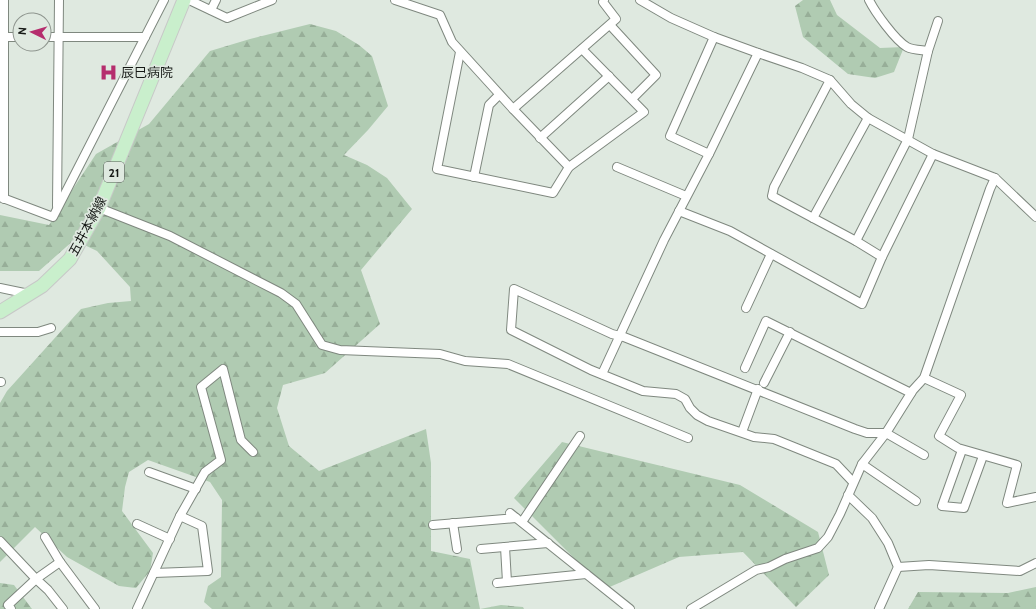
<svg xmlns="http://www.w3.org/2000/svg" width="1036" height="609" font-family="Cabin,'Noto Sans JP',sans-serif">
<style>
.forest{fill:url(#forest-firs)}
.lines{fill:none;stroke-linecap:round;stroke-linejoin:round}
.minor-casing{stroke:#7f887f;stroke-width:10}
.primary-casing{stroke:#c7c8c7;stroke-width:15}
.minor{stroke:#fff;stroke-width:8}
.primary{stroke:#c9efcc;stroke-width:13}
.labels{text-anchor:middle;dominant-baseline:central;stroke-width:3.5;stroke-linejoin:round;paint-order:stroke}
.shield{fill:#dfe9e0;stroke:#525753;stroke-width:1}
.shield-label{font-size:12px;font-weight:bold;fill:#161916}
.poi-label{font-size:13px;fill:#161916;stroke:#dfe9e0;text-anchor:start}
.street-label{font-size:13px;fill:#161916;stroke:#dfe9e0}
</style>
<defs>
<pattern id="forest-firs" width="22" height="20" patternUnits="userSpaceOnUse"><rect width="22" height="20" fill="#b0cbb2"/><path d="M5 1l3.5 6h-7zM16 11l3.5 6h-7z" fill="#97ae98"/></pattern>
</defs>
<rect width="100%" height="100%" fill="#dfe9e0"/>
<g class="forest">
<polygon points="803,0 830,0 837,15 880,48 904,47 894,72 875,78 848,74 803,37 795,6"/>
<polygon points="310,24 336,31 359,45 372,56 388,106 368,130 344,155 367,165 387,178 412,209 361,270 380,324 325,373 283,385 277,408 289,446 319,471 426,429 431,463 431,551 470,559 480,609 501,605 523,607 524,609 212,609 204,602 208,586 221,577 222,500 210,482 148,460 129,472 125,487 122,511 153,553 150,571 136,588 119,586 67,557 35,527 0,562 0,403 7,391 81,309 108,303 131,301 130,287 97,251 74,240 39,271 0,271 0,215 49,225 96,154 149,124 210,51 250,39"/>
<polygon points="562,442 740,485 818,532 829,575 796,607 743,552 679,557 605,589 514,498"/>
<polygon points="0,583 14,585 32,609 0,609"/>
<polygon points="1036,587 1036,609 908,609 918,592 1008,593"/>
</g>
<g class="lines">
<defs>
<g id="minor">
<polyline points="4,0 4,199"/>
<polyline points="189,0 227,18 272,0"/>
<polyline points="395,0 440,15 452,42 513,109 569,167"/>
<polyline points="640,0 671,18 714,37 758,53 802,68 830,80 851,104 868,118 933,154 995,178 1036,217"/>
<path d="M 869,0 C 875,12 895,40 907,47 C 912,50 922,50 928,51"/>
<polyline points="211,10 216,0"/>
<polyline points="610,25 656,75 632,99"/>
<polyline points="4,37 20,37"/>
<polyline points="44,37 145,37"/>
<polyline points="460,52 437,169 553,193 569,167 644,112 582,49"/>
<polyline points="830,80 774,187 772,196 856,241 882,257"/>
<polyline points="513,109 616,19 603,2 604,0"/>
<polyline points="540,138 609,76"/>
<polyline points="709,154 670,136 714,37"/>
<polyline points="617,167 686,196"/>
<polyline points="474,177 489,105 499,95"/>
<polyline points="0,197 53,217 164,0"/>
<polyline points="57,206 59,0"/>
<polyline points="99,208 170,236 281,293 296,304 322,345 340,350 440,354 465,361 508,364 688,438"/>
<polyline points="679,211 730,231 862,304 882,257 933,154"/>
<polyline points="813,218 868,118"/>
<polyline points="856,241 908,139 928,51 938,21"/>
<polyline points="0,288 29,294"/>
<polyline points="746,308 771,254"/>
<polyline points="0,332 38,332 51,328"/>
<polyline points="745,368 766,321 911,393"/>
<polyline points="602,374 664,240 709,154 758,53"/>
<polyline points="924,378 961,395 939,436 958,448 1017,465 1007,503 1036,497"/>
<polyline points="0,382 1,382"/>
<polyline points="764,383 790,332"/>
<polyline points="742,432 758,389"/>
<polyline points="962,450 942,506 964,508 983,456"/>
<polyline points="862,464 916,501"/>
<polyline points="149,472 196,489"/>
<polyline points="853,482 836,464 774,439 754,437 708,421 697,415 690,408 685,399 676,394 643,391 591,370 511,330 514,289 612,334 624,337 855,429 867,433 886,433 924,455"/>
<polyline points="848,495 872,518 888,543 898,567 879,609"/>
<polyline points="510,513 630,609"/>
<polyline points="522,522 580,436"/>
<polyline points="453,523 457,549"/>
<polyline points="137,524 170,539"/>
<polyline points="433,525 516,518"/>
<polyline points="45,537 60,562 95,609"/>
<polyline points="0,541 36,579 48,590 63,609"/>
<polyline points="505,547 507,582"/>
<polyline points="481,549 548,543"/>
<polyline points="898,567 929,565 1020,571 1036,563"/>
<polyline points="154,573 208,571 202,526 180,516"/>
<polyline points="497,583 586,574"/>
<polyline points="11,609 8,605 36,579 60,562"/>
<polyline points="137,609 180,516 205,472 221,460 201,387 223,369 241,440 253,452"/>
<polyline points="691,609 756,570 769,567 785,559 818,548 828,537 840,514 862,464 886,433 913,390 924,378 990,189 995,178"/>
</g>
<polyline id="primary" points="0,312 42,286 70,259 99,208 184,0"/>
</defs>
<use href="#minor" class="minor-casing"/>
<use href="#primary" class="primary-casing"/>
<use href="#minor" class="minor"/>
<use href="#primary" class="primary"/>
</g>
<defs>
<symbol id="hospital-bare" viewBox="-9 -9 18 18"><path d="M-5-5h3v3.5h4V-5h3V5h-3V1.5h-4V5h-3Z" fill="#b52d6d" stroke="#dfe9e0" stroke-width="2.5" paint-order="stroke"/></symbol>
</defs>
<g fill-rule="evenodd">
<use href="#hospital-bare" x="96" y="60" width="25" height="25"/>
</g>
<g class="labels">
<rect class="shield" x="104" y="162" width="20" height="20" rx="3"/>
<g class="shield-label">
<text x="114" y="172">21</text>
</g>
<g class="poi-label">
<text x="121" y="72">辰巳病院</text>
</g>
<g class="street-label">
<text transform="translate(87 226) rotate(-62)">五井本納線</text>
</g>
</g>
<g transform="translate(32 32) rotate(275)"><circle r="19" fill="#dfe9e0" stroke="#8f968f"/>
<path d="M0-3L7 15L0 10L-7 15Z" fill="#b52d6d"/>
<text y="-6" font-size="11" font-weight="bold" text-anchor="middle" fill="#161916">N</text>
</g>
</svg>
